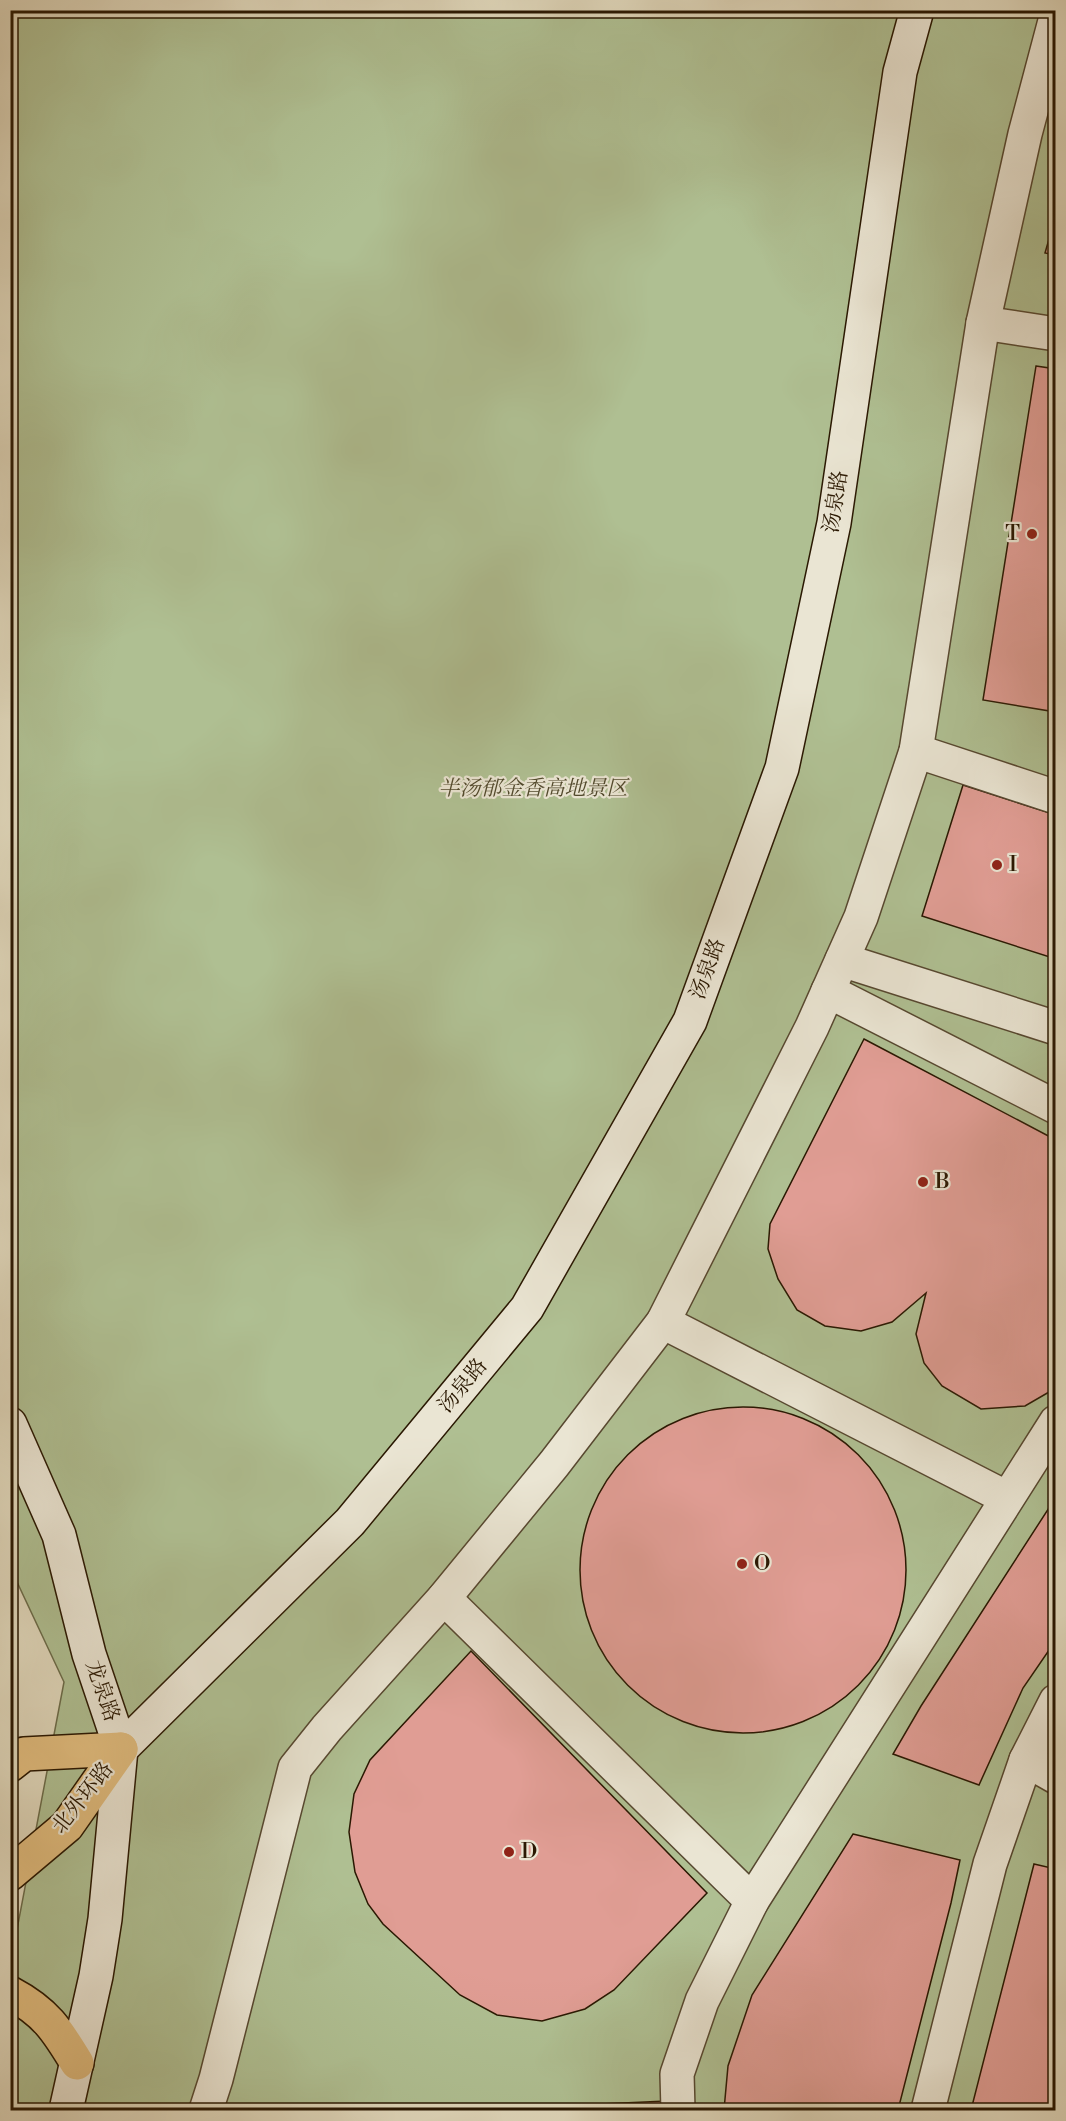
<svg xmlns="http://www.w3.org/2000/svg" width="1066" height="2121" font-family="'Libre Bodoni','Noto Serif SC',serif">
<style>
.green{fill:#afbf92;stroke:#6c6c4a;stroke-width:1.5}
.building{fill:#e09d94;stroke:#2a1802;stroke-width:1.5}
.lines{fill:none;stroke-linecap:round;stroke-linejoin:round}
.street-casing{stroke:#574830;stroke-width:36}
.secondary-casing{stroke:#2a1802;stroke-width:36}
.primary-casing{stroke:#2a1802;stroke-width:36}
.street{stroke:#eae5d3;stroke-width:33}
.secondary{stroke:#eae5d3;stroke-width:33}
.primary{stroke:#e0bc7e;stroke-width:33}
.poi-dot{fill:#8f2418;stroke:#eae5d3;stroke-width:2}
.labels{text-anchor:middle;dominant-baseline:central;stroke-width:4.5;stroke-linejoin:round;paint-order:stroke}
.street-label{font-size:21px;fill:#2a1802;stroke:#eae5d3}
.poi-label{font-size:21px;fill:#2a1802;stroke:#eae5d3;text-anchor:start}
.park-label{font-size:21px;font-style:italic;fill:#524a2d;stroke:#eae5d3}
</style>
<rect width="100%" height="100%" fill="#dfd7bb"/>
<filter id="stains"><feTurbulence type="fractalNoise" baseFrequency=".00333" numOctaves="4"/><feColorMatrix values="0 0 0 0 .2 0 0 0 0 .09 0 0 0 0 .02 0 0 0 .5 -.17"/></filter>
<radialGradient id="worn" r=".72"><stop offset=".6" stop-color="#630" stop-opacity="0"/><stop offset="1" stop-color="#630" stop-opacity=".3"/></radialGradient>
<polygon class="green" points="11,11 1055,11 1055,2110 11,2110 11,1961 64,1682 10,1567"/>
<g class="building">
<polygon points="1056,215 1056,255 1045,253"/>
<polygon points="1036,366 1056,369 1056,712 983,700"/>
<polygon points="963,785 1056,815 1056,959 922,916"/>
<polygon points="864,1039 1056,1140 1056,1388 1025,1406 981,1409 942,1386 924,1363 916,1334 926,1293 892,1322 861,1331 825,1326 797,1310 778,1279 768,1249 770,1224"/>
<circle cx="743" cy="1570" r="163"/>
<polygon points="1056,1497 1056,1640 1023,1688 979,1785 893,1754 921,1706"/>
<polygon points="471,1651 707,1893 614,1990 585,2009 542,2021 497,2015 460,1995 383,1924 368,1904 355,1872 349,1832 354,1794 370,1760"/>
<polygon points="853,1834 960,1860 951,1903 898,2110 724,2110 728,2066 752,1995"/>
<polygon points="1034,1864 1056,1869 1056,2110 971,2110"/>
<polygon points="666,2101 667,2110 470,2110"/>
</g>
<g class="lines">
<defs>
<g id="street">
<polyline points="983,323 1056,334"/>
<polyline points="916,751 1056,797"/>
<polyline points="842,960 1056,1028"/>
<polyline points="828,991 1056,1107"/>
<polyline points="663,1322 1007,1498"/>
<polyline points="444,1598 752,1901"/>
<polyline points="1026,1760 1056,1777"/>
<polyline points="206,2110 216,2079 295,1768 327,1728 444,1598 554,1464 663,1322 812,1027 861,917 916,751 983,323 1025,134 1056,17"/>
<polyline points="678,2110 677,2074 702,2001 752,1901 1056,1422"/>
<polyline points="928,2110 990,1864 1026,1760 1056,1701"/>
</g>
<g id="secondary">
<polyline points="10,1424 59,1535 89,1654 121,1749 105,1919 96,1976 66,2110"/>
<polyline points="121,1749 350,1522 527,1308 690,1021 782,768 834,523 900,72 917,10"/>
</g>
<g id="primary">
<polyline points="10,1765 24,1754 121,1749"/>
<polyline points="10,1874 67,1826 121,1749"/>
<path d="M 10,1993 C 46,2012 57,2030 77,2063"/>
</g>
</defs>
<use href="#street" class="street-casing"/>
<use href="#secondary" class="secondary-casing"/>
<use href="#primary" class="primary-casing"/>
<use href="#street" class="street"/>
<use href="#secondary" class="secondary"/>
<use href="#primary" class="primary"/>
</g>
<g class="poi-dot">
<circle cx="1032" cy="534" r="6"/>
<circle cx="997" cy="865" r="6"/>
<circle cx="923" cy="1182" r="6"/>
<circle cx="742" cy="1564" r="6"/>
<circle cx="509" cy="1852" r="6"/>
</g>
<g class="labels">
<g class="street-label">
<text transform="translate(836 502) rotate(-81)">汤泉路</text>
<text transform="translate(708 969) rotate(-70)">汤泉路</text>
<text transform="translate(463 1386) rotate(-50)">汤泉路</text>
<text transform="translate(102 1691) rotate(71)">龙泉路</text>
<text transform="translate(83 1798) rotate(-52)">北外环路</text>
</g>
<g class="poi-label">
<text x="1020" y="534" text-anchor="end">T</text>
<text x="1009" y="865">I</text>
<text x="935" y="1182">B</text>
<text x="754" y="1564">O</text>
<text x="521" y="1852">D</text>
</g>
<g class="park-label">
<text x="533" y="789">半汤郁金香高地景区</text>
</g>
</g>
<rect width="1066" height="2121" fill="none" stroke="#dfd7bb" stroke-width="36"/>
<rect x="12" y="12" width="1042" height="2097" fill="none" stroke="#2a1802" stroke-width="3"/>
<rect x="18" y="18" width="1030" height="2085" fill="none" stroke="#2a1802" stroke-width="1.5"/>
<rect width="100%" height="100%" filter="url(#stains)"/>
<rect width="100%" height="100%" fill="url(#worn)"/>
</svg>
